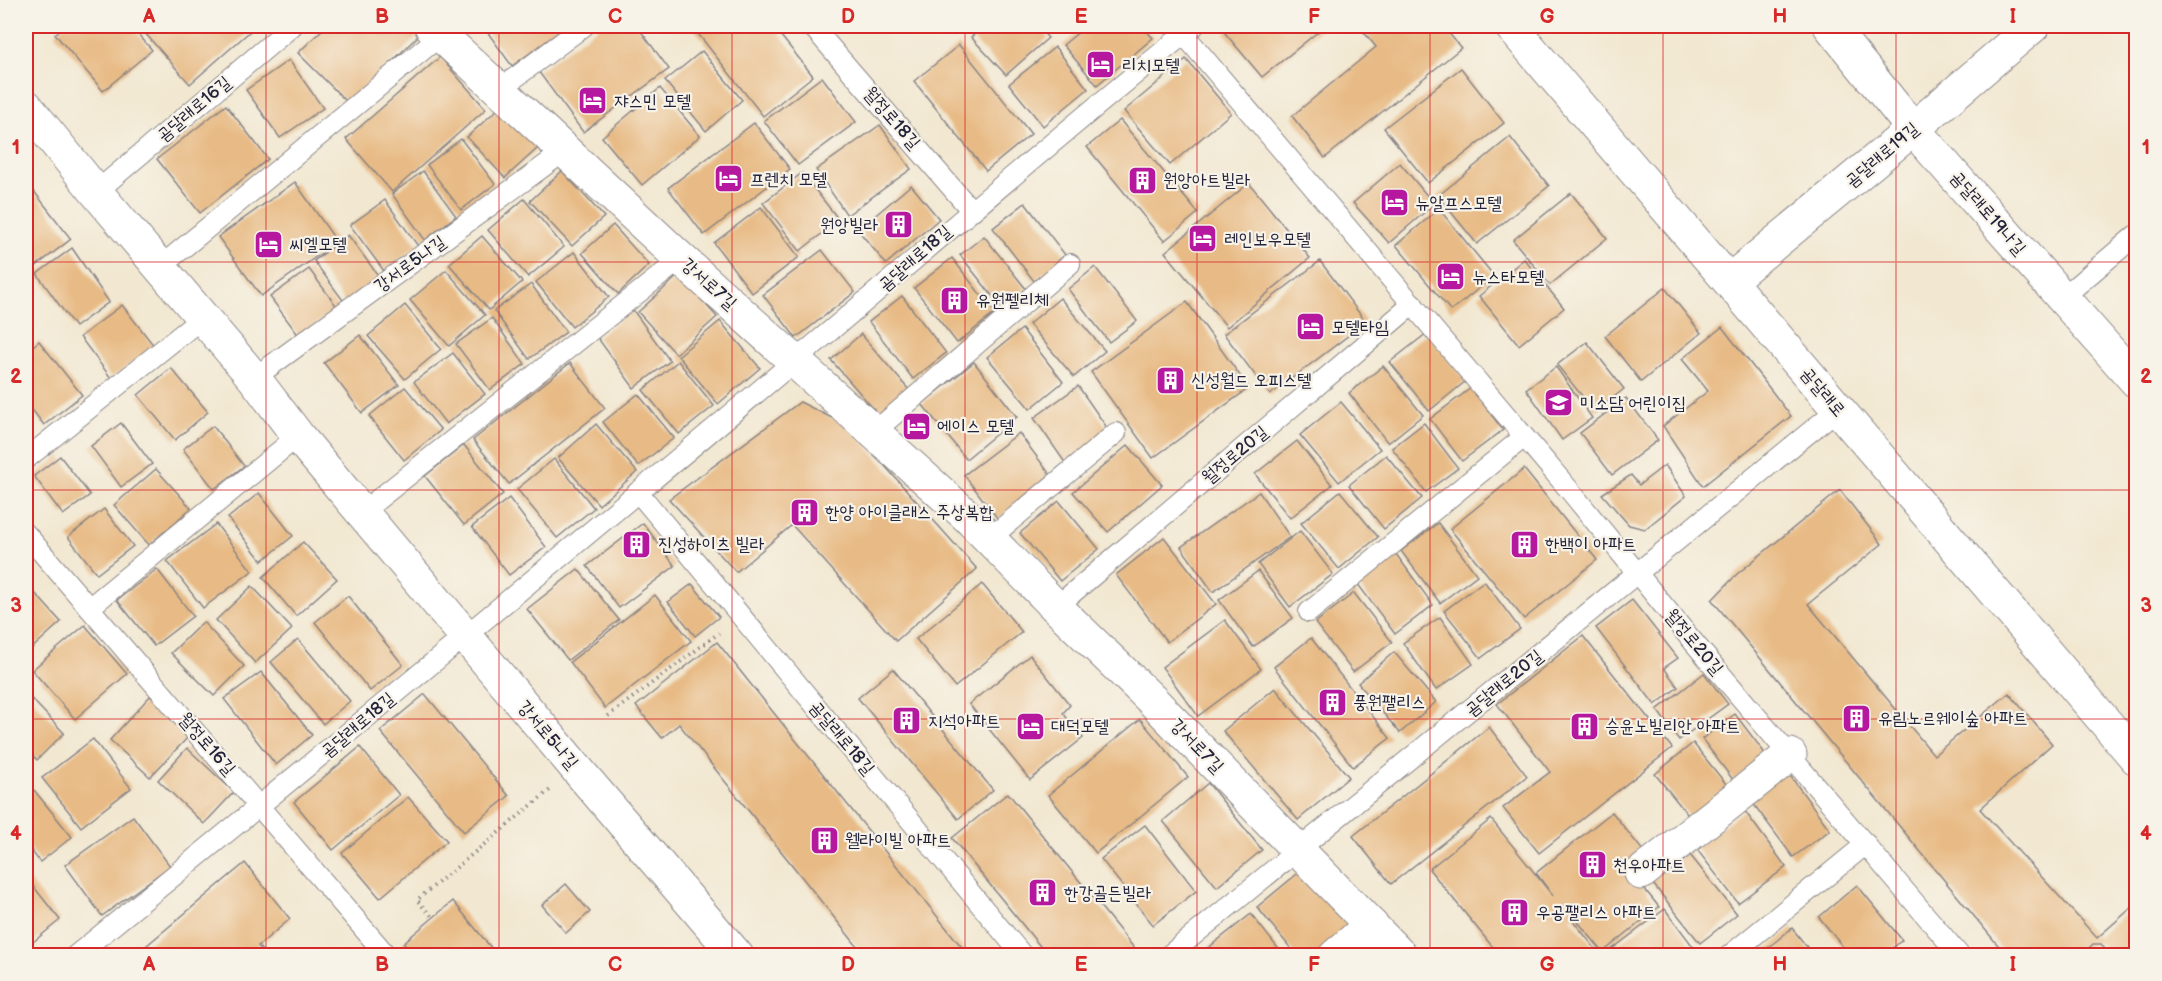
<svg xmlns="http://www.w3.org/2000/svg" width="2162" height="981" font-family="'Balsamiq Sans','Poor Story',sans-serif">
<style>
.building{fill:#e8bb86}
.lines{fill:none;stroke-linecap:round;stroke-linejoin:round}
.service-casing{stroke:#8a8586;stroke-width:22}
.minor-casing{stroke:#8a8586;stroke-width:35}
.tertiary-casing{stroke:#8a8586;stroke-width:35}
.path{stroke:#8a8586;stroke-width:4;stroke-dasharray:1.5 4.5;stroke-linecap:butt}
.service{stroke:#fff;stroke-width:20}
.minor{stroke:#fff;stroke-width:33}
.tertiary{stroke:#fff;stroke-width:33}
.grid{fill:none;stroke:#d62828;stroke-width:1.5;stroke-opacity:0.55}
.labels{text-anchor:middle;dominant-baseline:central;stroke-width:4.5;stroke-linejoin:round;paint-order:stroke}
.poi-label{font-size:18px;fill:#22223b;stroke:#f7f3e8;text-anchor:start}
.street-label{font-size:18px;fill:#22223b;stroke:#f7f3e8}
.neatline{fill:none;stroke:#d62828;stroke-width:2}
.grid-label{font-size:20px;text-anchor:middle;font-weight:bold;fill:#d62828}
</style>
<rect width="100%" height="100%" fill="#f7f3e8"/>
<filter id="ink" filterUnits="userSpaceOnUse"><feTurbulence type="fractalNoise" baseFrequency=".0167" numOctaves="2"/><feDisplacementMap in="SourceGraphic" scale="12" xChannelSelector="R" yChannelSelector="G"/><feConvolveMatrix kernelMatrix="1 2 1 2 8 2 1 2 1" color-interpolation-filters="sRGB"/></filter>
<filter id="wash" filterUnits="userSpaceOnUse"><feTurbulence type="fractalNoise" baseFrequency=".008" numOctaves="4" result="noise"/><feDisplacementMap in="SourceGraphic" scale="24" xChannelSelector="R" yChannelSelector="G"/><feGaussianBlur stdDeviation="1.35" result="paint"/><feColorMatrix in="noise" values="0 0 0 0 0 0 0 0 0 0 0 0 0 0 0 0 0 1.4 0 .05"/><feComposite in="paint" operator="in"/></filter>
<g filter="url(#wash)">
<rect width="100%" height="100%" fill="#f2e8d2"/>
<g id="blocks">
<g class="building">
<polygon points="65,26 131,26 152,50 103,91 55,34"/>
<polygon points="151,26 256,26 190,84 144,32"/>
<polygon points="326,26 409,26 419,35 349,104 298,53"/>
<polygon points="483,26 561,26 563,29 512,66"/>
<polygon points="600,26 637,26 669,69 583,132 538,71"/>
<polygon points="692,26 773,26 813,76 763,116"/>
<polygon points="984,26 1037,26 1048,38 1006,75 971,37"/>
<polygon points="1086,26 1142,26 1153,38 1097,85 1063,45"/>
<polygon points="1234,26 1325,26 1262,77 1225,33"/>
<polygon points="1359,26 1443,26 1461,48 1325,158 1292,116 1376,47"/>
<polygon points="959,45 1031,134 986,171 914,81"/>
<polygon points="1055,47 1088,89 1043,126 1009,84"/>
<polygon points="702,51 742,100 706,131 665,81"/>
<polygon points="440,57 486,109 392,192 346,139"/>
<polygon points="1186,59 1231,113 1170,165 1124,111"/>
<polygon points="289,60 323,108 280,138 246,90"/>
<polygon points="1461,68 1504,123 1428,183 1384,128"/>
<polygon points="822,77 856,122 798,165 764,121"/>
<polygon points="660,88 700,136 642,185 602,137"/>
<polygon points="226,105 268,159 200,213 157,159"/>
<polygon points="500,107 538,148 505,178 467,137"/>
<polygon points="1120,120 1198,213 1164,241 1087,147"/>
<polygon points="754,123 790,169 704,235 668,188"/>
<polygon points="880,125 911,169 847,215 816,170"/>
<polygon points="1510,137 1549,186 1477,244 1438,196"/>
<polygon points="461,139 495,184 461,210 427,165"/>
<polygon points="1400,163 1434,204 1389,243 1353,203"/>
<polygon points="423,171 456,216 425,240 392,194"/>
<polygon points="562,171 604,217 572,246 530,201"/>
<polygon points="802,173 839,220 800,251 763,203"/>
<polygon points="26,181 71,239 27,273 26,271"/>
<polygon points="295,182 337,242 261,296 218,237"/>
<polygon points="1249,183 1310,258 1227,327 1165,252"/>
<polygon points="911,185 939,219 886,264 858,230"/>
<polygon points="1571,193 1607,238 1550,285 1513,240"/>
<polygon points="524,199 564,247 528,277 488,230"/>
<polygon points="385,200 418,246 384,271 350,225"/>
<polygon points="1025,203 1066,256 1034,281 993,228"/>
<polygon points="761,207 799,257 752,293 714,243"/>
<polygon points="1439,209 1494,276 1451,311 1396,245"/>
<polygon points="613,225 649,265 618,294 582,253"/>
<polygon points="348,235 380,278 345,303 314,261"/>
<polygon points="482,236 522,282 489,310 449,264"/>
<polygon points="984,236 1026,289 1002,308 960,255"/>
<polygon points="72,248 109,302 75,327 37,274"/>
<polygon points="822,250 855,292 796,338 763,295"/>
<polygon points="574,252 609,297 572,327 536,282"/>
<polygon points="952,258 995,313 957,343 914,288"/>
<polygon points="1524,259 1564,308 1519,345 1479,296"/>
<polygon points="1320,261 1366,322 1270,395 1224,334"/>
<polygon points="1095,267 1137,321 1109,342 1068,289"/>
<polygon points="309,269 338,308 299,336 270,297"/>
<polygon points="446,270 485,315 449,346 410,300"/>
<polygon points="679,275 717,317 676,354 638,312"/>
<polygon points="531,284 566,332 529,359 494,311"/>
<polygon points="1665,288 1701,333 1641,382 1605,336"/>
<polygon points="902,296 946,353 913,379 869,322"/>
<polygon points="1060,298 1105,351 1074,377 1029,324"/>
<polygon points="1187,302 1249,388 1153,458 1091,372"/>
<polygon points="122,305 155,347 111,378 80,337"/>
<polygon points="405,305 441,349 405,379 368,336"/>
<polygon points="633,310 670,361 634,388 597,337"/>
<polygon points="492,318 525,364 490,390 456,344"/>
<polygon points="720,321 760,368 718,404 678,356"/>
<polygon points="1722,327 1791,416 1703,486 1663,426 1708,391 1682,359"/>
<polygon points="1022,329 1063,382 1030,409 987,357"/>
<polygon points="1427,333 1466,381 1429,411 1390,362"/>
<polygon points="861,334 909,390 879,415 831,360"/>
<polygon points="360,335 399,385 362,413 324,363"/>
<polygon points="39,341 82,395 44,425 26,402 26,352"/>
<polygon points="1587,342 1624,389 1595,412 1557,365"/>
<polygon points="453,353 485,394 446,424 414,382"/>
<polygon points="678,361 714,406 679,434 643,390"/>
<polygon points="974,362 1017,417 966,459 922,404"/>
<polygon points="570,363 605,408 509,484 473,440"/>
<polygon points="1383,366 1423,415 1388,443 1349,393"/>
<polygon points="1556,367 1592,418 1562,440 1526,389"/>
<polygon points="171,368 208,412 175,440 138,395"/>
<polygon points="1078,386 1110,432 1066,464 1034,418"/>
<polygon points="405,387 441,430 404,460 369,416"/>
<polygon points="1471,388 1503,430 1462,461 1430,419"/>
<polygon points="638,394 674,438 638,466 603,422"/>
<polygon points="1626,398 1658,440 1612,475 1580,433"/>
<polygon points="800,402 850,427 977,569 896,641 792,525 736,572 669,499"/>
<polygon points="1341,402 1380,449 1339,482 1300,435"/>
<polygon points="121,423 152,464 121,487 91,446"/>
<polygon points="1424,423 1458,468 1426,492 1392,448"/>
<polygon points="596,424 637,472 599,505 558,458"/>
<polygon points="213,426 244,466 214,489 183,449"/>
<polygon points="1019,433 1052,477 998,519 964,475"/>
<polygon points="1297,441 1332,485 1290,518 1255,474"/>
<polygon points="464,445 503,494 464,525 425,476"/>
<polygon points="1128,445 1162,485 1108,532 1073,492"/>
<polygon points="1386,455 1422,498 1384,529 1349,485"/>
<polygon points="60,456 90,495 63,515 34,476"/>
<polygon points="554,459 594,508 557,538 517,489"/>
<polygon points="1665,465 1686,496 1645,529 1629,525 1602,494 1631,475 1639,485"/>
<polygon points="156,469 191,508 149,545 114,505"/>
<polygon points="1524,469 1597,560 1524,619 1450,529"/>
<polygon points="1840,490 1882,544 1808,604 1934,755 2009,693 2052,744 1980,809 2097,938 2136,904 2136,956 2110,956 2101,944 2093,944 2081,956 2007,956 1712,600 1737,574"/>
<polygon points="1340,491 1378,537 1339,569 1301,523"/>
<polygon points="1259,492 1290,537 1213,592 1181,547"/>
<polygon points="259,493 293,536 262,561 228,518"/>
<polygon points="509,498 546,547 509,575 472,527"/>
<polygon points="1059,501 1099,549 1060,581 1020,533"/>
<polygon points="104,509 133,546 97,574 68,537"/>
<polygon points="643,523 675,566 619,608 587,566"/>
<polygon points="1438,523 1477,575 1440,603 1401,551"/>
<polygon points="216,524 252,571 203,608 167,561"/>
<polygon points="1300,531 1333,574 1290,607 1258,564"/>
<polygon points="1164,537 1216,604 1167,642 1116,575"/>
<polygon points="303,542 337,579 296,616 263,577"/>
<polygon points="1396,554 1433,605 1395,634 1357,583"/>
<polygon points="157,569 193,616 154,646 117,600"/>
<polygon points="578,569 619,620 568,660 527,609"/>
<polygon points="1258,571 1293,618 1253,647 1219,600"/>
<polygon points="1484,581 1520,629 1481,658 1444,611"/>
<polygon points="26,583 61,622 29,651 26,648"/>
<polygon points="692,584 719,617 695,636 668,602"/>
<polygon points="982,584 1022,632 955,687 916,639"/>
<polygon points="252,586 292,629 255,663 216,620"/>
<polygon points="1354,593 1392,642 1353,672 1315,623"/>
<polygon points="655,595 691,641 605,708 570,662"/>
<polygon points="348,596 403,665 370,691 315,622"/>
<polygon points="1632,600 1678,658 1664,668 1678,687 1655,705 1596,628"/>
<polygon points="1440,617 1473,664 1436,690 1403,643"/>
<polygon points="1225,620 1261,669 1198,716 1162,667"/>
<polygon points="203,622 244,666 214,696 171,653"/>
<polygon points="85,625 127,674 75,719 32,670"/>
<polygon points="1583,636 1672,748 1539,853 1503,808 1550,772 1497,704"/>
<polygon points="1311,638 1390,738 1353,767 1274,667"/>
<polygon points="298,639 350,701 323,724 271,662"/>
<polygon points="717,642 745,677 969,956 865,956 679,724 662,738 636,706"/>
<polygon points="1394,652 1436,702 1400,733 1358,683"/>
<polygon points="1030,655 1070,705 1063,713 1083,738 1030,780 969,704"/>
<polygon points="893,669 993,790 958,819 858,698"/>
<polygon points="261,672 312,735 276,765 224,699"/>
<polygon points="1704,673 1728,704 1679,740 1657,710"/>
<polygon points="1275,688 1349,777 1298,820 1223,731"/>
<polygon points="26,693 64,733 37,760 26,748"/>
<polygon points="425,694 509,796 464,832 380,731"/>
<polygon points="150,696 191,734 150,777 110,740"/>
<polygon points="1735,714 1770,760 1737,785 1702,739"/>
<polygon points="1140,719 1188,777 1096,853 1048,795"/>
<polygon points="1489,727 1527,776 1391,884 1353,836"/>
<polygon points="93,739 131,788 81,827 42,778"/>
<polygon points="1693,743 1730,789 1692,820 1655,774"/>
<polygon points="360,747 399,795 333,850 294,802"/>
<polygon points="187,748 234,792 204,824 158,780"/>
<polygon points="1786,770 1830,830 1793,857 1749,798"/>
<polygon points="1208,783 1262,850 1217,887 1163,821"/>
<polygon points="34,790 72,837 40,862 26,844 26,797"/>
<polygon points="1008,793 1134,948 1126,956 1048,956 952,838"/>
<polygon points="408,797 447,841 380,898 342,853"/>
<polygon points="1744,810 1786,867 1738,903 1695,847"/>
<polygon points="1612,812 1648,857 1630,871 1659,907 1603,952 1574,917 1587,905 1571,918 1601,956 1500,956 1429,869 1491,819 1553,896 1536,873"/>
<polygon points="133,816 170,866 102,916 65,865"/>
<polygon points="1145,825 1196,891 1153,925 1101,859"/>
<polygon points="1687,851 1737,914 1700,943 1650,880"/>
<polygon points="245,863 290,919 258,946 267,956 134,956"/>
<polygon points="1303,869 1353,930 1322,956 1297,956 1257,907"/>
<polygon points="26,877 60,920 27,947 26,946"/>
<polygon points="566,884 590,912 566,933 542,905"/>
<polygon points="1857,885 1902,940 1884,956 1850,956 1819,917"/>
<polygon points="453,901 488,944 498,956 414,956 403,943"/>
<polygon points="1665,909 1695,949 1686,956 1615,956 1611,950"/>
<polygon points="1251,914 1284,956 1206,956 1203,952"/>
<polygon points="1792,928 1814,956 1758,956"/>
</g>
</g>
</g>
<g filter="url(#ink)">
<use href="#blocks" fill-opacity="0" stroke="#8a8586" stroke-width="1.5"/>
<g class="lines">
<defs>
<g id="service">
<polyline points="812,26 971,210"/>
<polyline points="1177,26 1571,492 1685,632 1960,956"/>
<polyline points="500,89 584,26"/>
<polyline points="96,192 292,26"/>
<polyline points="160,267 441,35"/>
<polyline points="2062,298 2136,235"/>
<polyline points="254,378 566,150"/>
<polyline points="874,432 1070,264"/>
<polyline points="26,459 202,318"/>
<polyline points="638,492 1023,956"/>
<polyline points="362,512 681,259"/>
<polyline points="26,534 387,956"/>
<polyline points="990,538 1116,433"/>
<polyline points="1056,607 1413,304"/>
<polyline points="89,608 298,436"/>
<polyline points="1309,612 1524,437"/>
<path d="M 75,956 C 316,761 554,563 791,364 C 925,251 1058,136 1194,26"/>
<polyline points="1168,956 1838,409"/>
<polyline points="1729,956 1866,844"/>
</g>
<g id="minor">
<polyline points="431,26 681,259 968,517 1056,607 1150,698 1401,956"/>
<polyline points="1830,26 1913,129 2136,381"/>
<polyline points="1729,281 1913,129 2033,26"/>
<polyline points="1641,873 1790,755"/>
<polyline points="1335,956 1371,925"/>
</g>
<g id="tertiary">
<polyline points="1511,26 2136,758"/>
<polyline points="26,106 96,192 254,378 298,436 576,768 737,956"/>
</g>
</defs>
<use href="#service" class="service-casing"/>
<use href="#minor" class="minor-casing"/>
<use href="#tertiary" class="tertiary-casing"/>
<g class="path">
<polyline points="608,716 719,633"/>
<polyline points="431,916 417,900 550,790"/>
</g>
<use href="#service" class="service"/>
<use href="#minor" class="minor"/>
<use href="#tertiary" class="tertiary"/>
</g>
</g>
<path class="grid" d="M 266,26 L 266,956M 499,26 L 499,956M 732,26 L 732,956M 965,26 L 965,956M 1197,26 L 1197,956M 1430,26 L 1430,956M 1663,26 L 1663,956M 1896,26 L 1896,956M 26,262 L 2136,262M 26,490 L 2136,490M 26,719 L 2136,719"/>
<defs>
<symbol id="hotel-square" viewBox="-11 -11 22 22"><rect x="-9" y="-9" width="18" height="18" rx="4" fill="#b5179e" stroke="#f7f3e8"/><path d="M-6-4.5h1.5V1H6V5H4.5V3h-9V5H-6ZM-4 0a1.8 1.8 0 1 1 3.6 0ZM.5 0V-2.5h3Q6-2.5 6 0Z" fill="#fff"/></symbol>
<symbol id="building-square" viewBox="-11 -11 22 22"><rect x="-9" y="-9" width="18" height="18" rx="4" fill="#b5179e" stroke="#f7f3e8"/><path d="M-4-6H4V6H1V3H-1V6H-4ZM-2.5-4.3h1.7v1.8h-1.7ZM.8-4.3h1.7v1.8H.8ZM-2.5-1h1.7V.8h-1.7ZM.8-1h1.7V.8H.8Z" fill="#fff"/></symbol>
<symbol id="school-square" viewBox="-11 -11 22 22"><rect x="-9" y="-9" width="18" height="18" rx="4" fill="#b5179e" stroke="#f7f3e8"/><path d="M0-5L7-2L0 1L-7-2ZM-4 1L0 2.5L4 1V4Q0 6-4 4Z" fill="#fff"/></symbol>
</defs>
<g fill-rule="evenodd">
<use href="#hotel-square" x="1084" y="48" width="33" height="33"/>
<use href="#hotel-square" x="576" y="84" width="33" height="33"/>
<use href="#hotel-square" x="712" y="162" width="33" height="33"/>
<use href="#building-square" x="1126" y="164" width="33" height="33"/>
<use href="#hotel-square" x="1378" y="186" width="33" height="33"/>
<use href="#building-square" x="882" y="208" width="33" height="33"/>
<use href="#hotel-square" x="1186" y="222" width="33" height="33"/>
<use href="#hotel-square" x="252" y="228" width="33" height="33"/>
<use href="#hotel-square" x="1434" y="260" width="33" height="33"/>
<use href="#building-square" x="938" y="284" width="33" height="33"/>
<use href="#hotel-square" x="1294" y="310" width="33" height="33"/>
<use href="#building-square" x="1154" y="364" width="33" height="33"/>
<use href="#school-square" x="1542" y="386" width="33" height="33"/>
<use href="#hotel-square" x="900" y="410" width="33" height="33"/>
<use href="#building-square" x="788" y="496" width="33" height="33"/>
<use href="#building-square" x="620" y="528" width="33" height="33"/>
<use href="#building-square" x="1508" y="528" width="33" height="33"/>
<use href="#building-square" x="1316" y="686" width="33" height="33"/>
<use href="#building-square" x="1840" y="702" width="33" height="33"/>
<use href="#building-square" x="890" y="704" width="33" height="33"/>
<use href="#hotel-square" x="1014" y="710" width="33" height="33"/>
<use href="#building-square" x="1568" y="710" width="33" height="33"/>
<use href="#building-square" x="808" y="824" width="33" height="33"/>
<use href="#building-square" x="1576" y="848" width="33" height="33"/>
<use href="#building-square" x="1026" y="876" width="33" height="33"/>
<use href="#building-square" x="1498" y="896" width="33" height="33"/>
</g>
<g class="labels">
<g class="poi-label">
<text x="1122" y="65">리치모텔</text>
<text x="614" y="101">쟈스민 모텔</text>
<text x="750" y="179">프렌치 모텔</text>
<text x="1163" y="180">원앙아트빌라</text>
<text x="1415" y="203">뉴알프스모텔</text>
<text x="878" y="225" text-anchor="end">원앙빌라</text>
<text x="1224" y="239">레인보우모텔</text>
<text x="289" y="244">씨엘모텔</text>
<text x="1472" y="277">뉴스타모텔</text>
<text x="976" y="300">유원펠리체</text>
<text x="1331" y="327">모텔타임</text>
<text x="1191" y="380">신성월드 오피스텔</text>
<text x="1580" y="403">미소담 어린이집</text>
<text x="937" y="426">에이스 모텔</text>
<text x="825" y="512">한양 아이클래스 주상복합</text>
<text x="658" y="544">진성하이츠 빌라</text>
<text x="1545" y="544">한백이 아파트</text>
<text x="1353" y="702">풍원팰리스</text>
<text x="1878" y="718">유림노르웨이숲 아파트</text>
<text x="928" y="721">지석아파트</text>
<text x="1051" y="726">대덕모텔</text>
<text x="1605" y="726">승윤노빌리안 아파트</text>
<text x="845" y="840">웰라이빌 아파트</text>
<text x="1613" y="865">천우아파트</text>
<text x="1064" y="893">한강골든빌라</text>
<text x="1536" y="912">우공팰리스 아파트</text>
</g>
<g class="street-label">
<text transform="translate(194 109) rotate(-40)">곰달래로16길</text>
<text transform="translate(892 118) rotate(49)">월정로18길</text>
<text transform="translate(1882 155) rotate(-40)">곰달래로19길</text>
<text transform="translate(1988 213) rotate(49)">곰달래로19나길</text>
<text transform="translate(915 258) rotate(-41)">곰달래로18길</text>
<text transform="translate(410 264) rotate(-36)">강서로5나길</text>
<text transform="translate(709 284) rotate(42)">강서로7길</text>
<text transform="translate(1823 392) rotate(50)">곰달래로</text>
<text transform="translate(1235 455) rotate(-40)">월정로20길</text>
<text transform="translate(1694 642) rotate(50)">월정로20길</text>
<text transform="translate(1504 683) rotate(-39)">곰달래로20길</text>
<text transform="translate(358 725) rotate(-40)">곰달래로18길</text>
<text transform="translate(548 735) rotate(50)">강서로5나길</text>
<text transform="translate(842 738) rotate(50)">곰달래로18길</text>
<text transform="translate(207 744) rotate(49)">월정로16길</text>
<text transform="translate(1197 746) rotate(46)">강서로7길</text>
</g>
</g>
<rect width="2162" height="981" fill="none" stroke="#f7f3e8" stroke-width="66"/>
<rect x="33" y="33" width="2096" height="915" class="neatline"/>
<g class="grid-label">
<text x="149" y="23">A</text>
<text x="382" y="23">B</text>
<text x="615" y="23">C</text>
<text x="848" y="23">D</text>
<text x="1081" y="23">E</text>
<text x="1314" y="23">F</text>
<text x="1547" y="23">G</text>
<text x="1780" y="23">H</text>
<text x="2013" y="23">I</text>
<text x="16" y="154">1</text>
<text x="2146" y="154">1</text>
<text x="16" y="383">2</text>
<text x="2146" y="383">2</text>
<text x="16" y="612">3</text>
<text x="2146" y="612">3</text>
<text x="16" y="840">4</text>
<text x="2146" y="840">4</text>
<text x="149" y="971">A</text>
<text x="382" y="971">B</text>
<text x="615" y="971">C</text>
<text x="848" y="971">D</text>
<text x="1081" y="971">E</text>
<text x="1314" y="971">F</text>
<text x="1547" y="971">G</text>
<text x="1780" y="971">H</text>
<text x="2013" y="971">I</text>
</g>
</svg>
